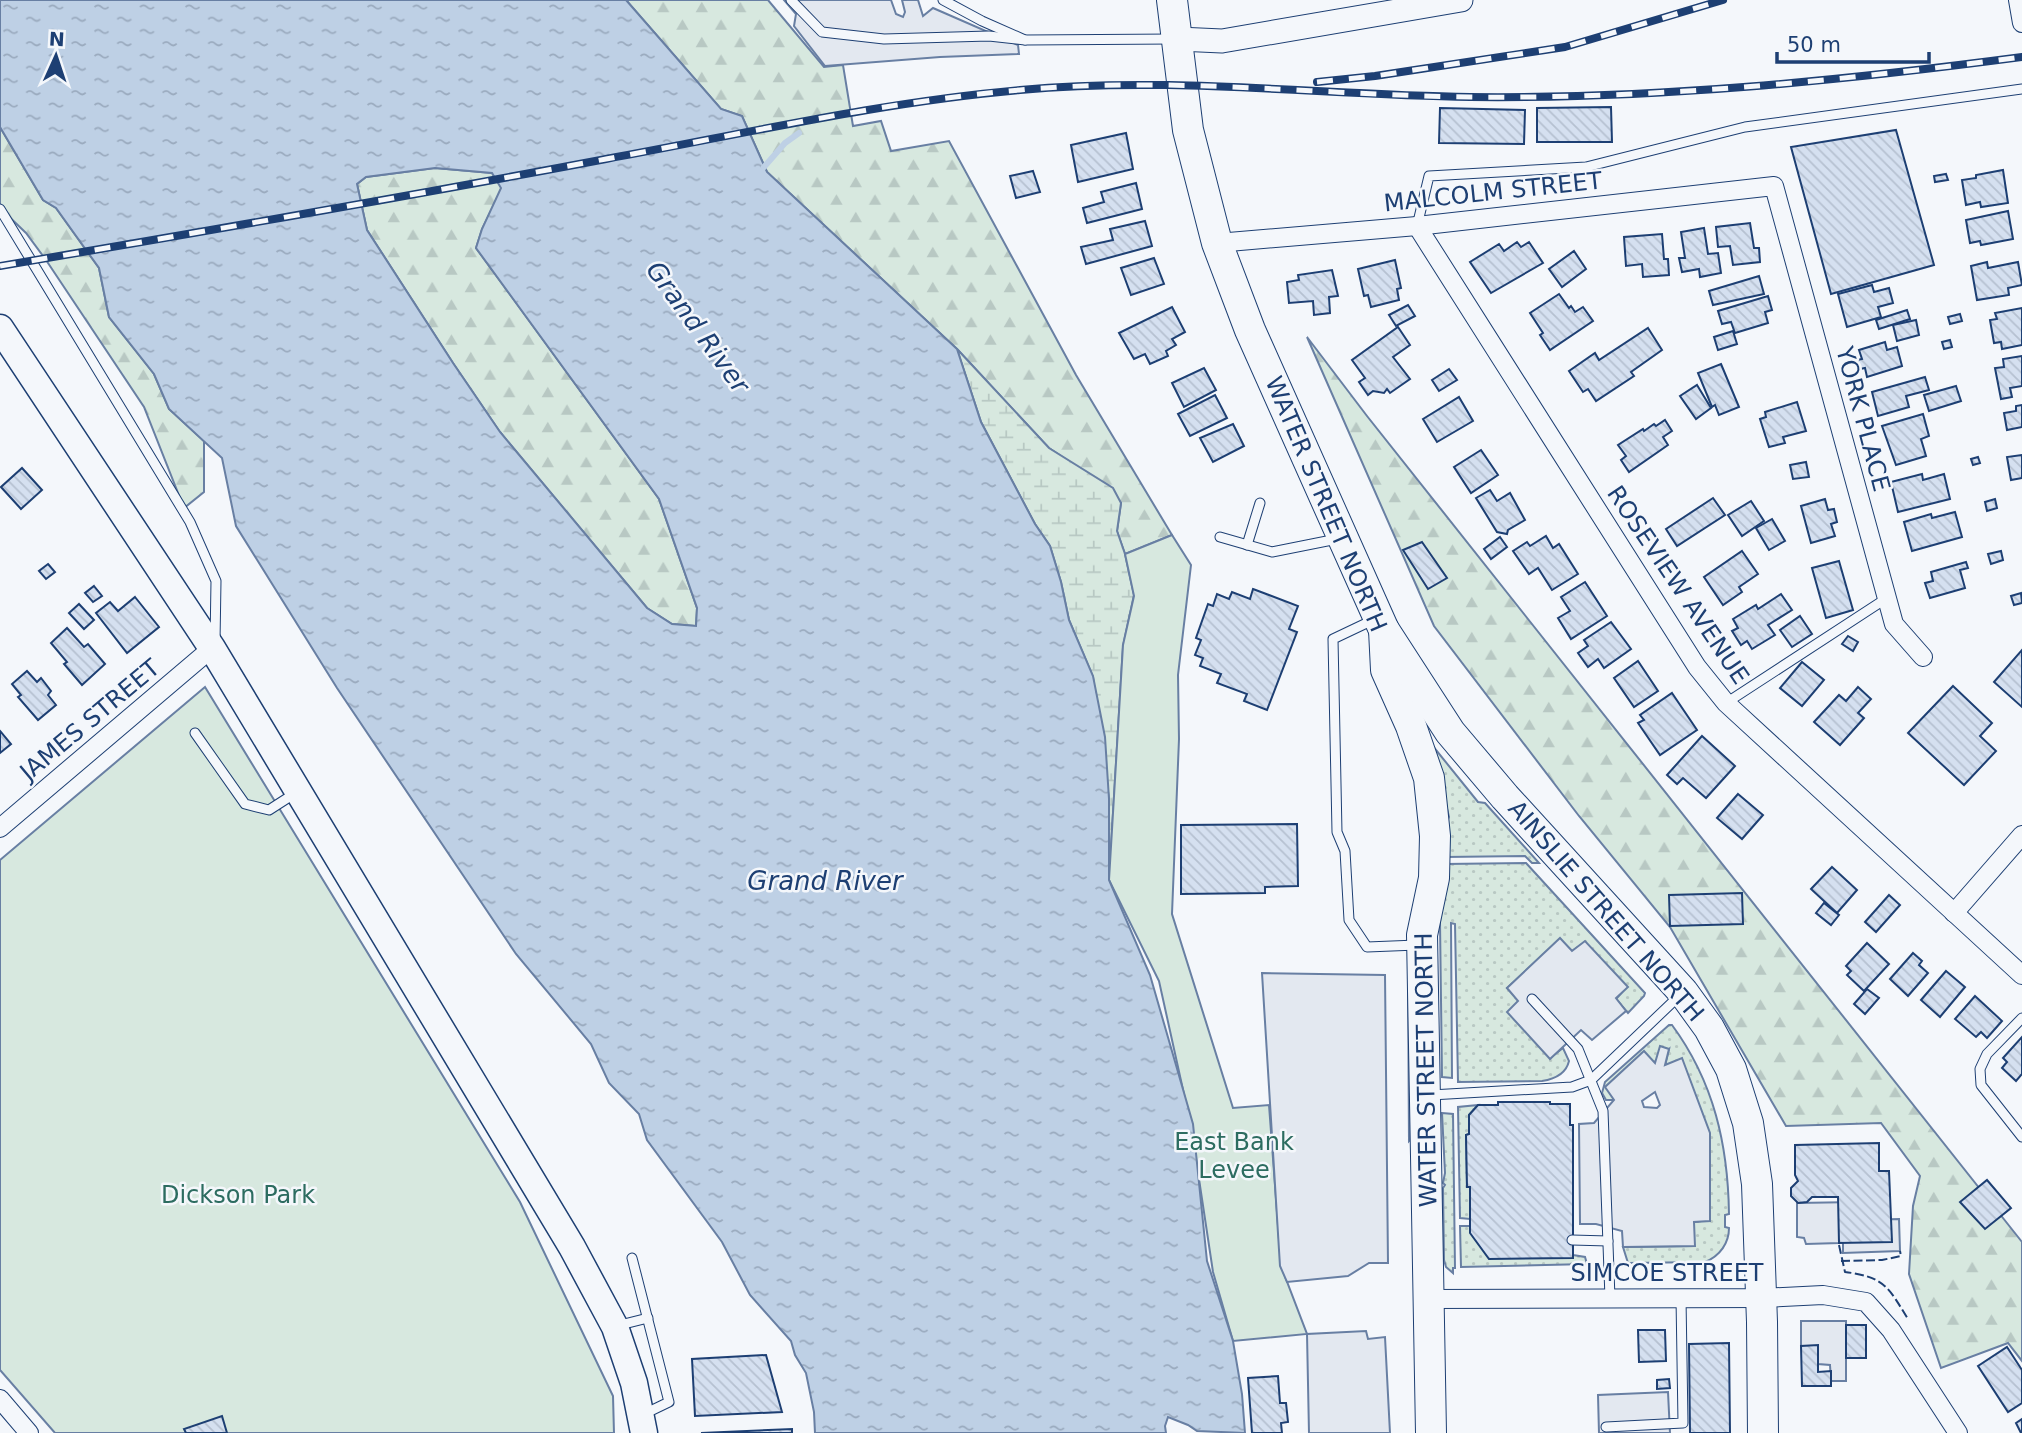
<svg xmlns="http://www.w3.org/2000/svg" width="2022" height="1433" font-family="'DejaVu Sans',sans-serif">
<style>
.grass{fill:url(#grass-dots);stroke:#687fa3;stroke-width:2}
.forest{fill:url(#forest-firs);stroke:#687fa3;stroke-width:2}
.wetland{fill:url(#wetland-marsh);stroke:#687fa3;stroke-width:2}
.park{fill:#d7e8df;stroke:#687fa3;stroke-width:2}
.parking{fill:#e3e8f0;stroke:#687fa3;stroke-width:2;fill-rule:evenodd}
.water{fill:url(#water-ripples);stroke:#687fa3;stroke-width:2;fill-rule:evenodd}
.lines{fill:none;stroke-linecap:round;stroke-linejoin:round}
.stream{stroke:#bed0e5;stroke-width:6}
.building{fill:url(#building-back-hatch);stroke:#1d3f73;stroke-width:2}
.service-casing{stroke:#1d3f73;stroke-width:11}
.minor-casing{stroke:#1d3f73;stroke-width:20}
.tertiary-casing{stroke:#1d3f73;stroke-width:25}
.secondary-casing{stroke:#1d3f73;stroke-width:29}
.primary-casing{stroke:#1d3f73;stroke-width:32}
.service{stroke:#f4f7fb;stroke-width:9}
.minor{stroke:#f4f7fb;stroke-width:18}
.tertiary{stroke:#f4f7fb;stroke-width:23}
.secondary{stroke:#f4f7fb;stroke-width:26}
.primary{stroke:#f4f7fb;stroke-width:30}
.rail-casing{stroke:#1d3f73;stroke-width:8}
.rail{stroke:#f4f7fb;stroke-width:5;stroke-dasharray:16;stroke-linecap:butt}
.fence{stroke:#1d3f73;stroke-width:2;stroke-dasharray:9 3.5;stroke-linecap:butt}
.labels{text-anchor:middle;dominant-baseline:central;stroke-width:5;stroke-linejoin:round;paint-order:stroke}
.street-label{font-size:24px;fill:#1d3f73;stroke:#f4f7fb}
.park-label{font-size:24px;fill:#2c6c60;stroke:#f4f7fb}
.water-label{font-size:26px;font-style:italic;fill:#1d3f73;stroke:#f4f7fb}
</style>
<defs>
<pattern id="grass-dots" width="8" height="8" patternUnits="userSpaceOnUse" patternTransform="scale(1.75)"><rect width="8" height="8" fill="#d7e8df"/><path d="M2 2h.1M6 6h.1" fill="none" stroke="#b8c8c3" stroke-width="1.8" stroke-linecap="round"/></pattern>
<pattern id="forest-firs" width="22" height="20" patternUnits="userSpaceOnUse" patternTransform="scale(1.75)"><rect width="22" height="20" fill="#d7e8df"/><path d="M5 1l3.5 6h-7zM16 11l3.5 6h-7z" fill="#b8c8c3"/></pattern>
<pattern id="wetland-marsh" width="20" height="14" patternUnits="userSpaceOnUse" patternTransform="scale(1.75)"><rect width="20" height="14" fill="#d7e8df"/><path d="M1 5h8M5 5V1M11 12h8M15 12V8" fill="none" stroke="#b8c8c3"/></pattern>
<pattern id="water-ripples" width="26" height="14" patternUnits="userSpaceOnUse" patternTransform="scale(1.75)"><rect width="26" height="14" fill="#bed0e5"/><path d="M2 4q2-2 4 0t4 0M15 11q2-2 4 0t4 0" fill="none" stroke="#9aaabe"/></pattern>
<pattern id="building-back-hatch" width="6" height="6" patternUnits="userSpaceOnUse" patternTransform="scale(1.75)"><rect width="6" height="6" fill="#d5e0f0"/><path d="M-1 5l2 2M0 0l6 6M5-1l2 2" fill="none" stroke="#b6c1d1"/></pattern>
</defs>
<rect width="100%" height="100%" fill="#f4f7fb"/>
<g class="grass">
<polygon points="1432,745 1478,802 1485,803 1539,863 1532,863 1525,856 1445,857 1444,829 1449,817"/>
<path d="M 1526,863 L 1645,993 L 1644,996 L 1628,1013 L 1616,999 L 1627,987 L 1585,942 L 1572,951 L 1560,939 L 1507,988 L 1518,999 L 1518,1003 L 1550,1058 L 1563,1048 L 1569,1061 C 1566,1074 1555,1079 1542,1081 L 1458,1082 L 1455,924 L 1451,923 L 1452,1078 L 1442,1077 L 1440,922 L 1445,864 Z"/>
<path d="M 1669,1025 L 1672,1025 C 1714,1082 1728,1145 1729,1214 L 1725,1215 L 1725,1227 L 1729,1228 C 1729,1243 1720,1256 1705,1262 L 1628,1263 L 1623,1247 L 1694,1246 L 1694,1222 L 1710,1220 L 1682,1059 L 1665,1066 L 1669,1049 L 1614,1098 L 1615,1100 L 1606,1100 L 1602,1093 L 1605,1082 Z"/>
<polygon points="1478,1105 1469,1115 1469,1134 1466,1135 1467,1187 1470,1187 1470,1219 1460,1218 1458,1107"/>
<polygon points="1442,1113 1453,1114 1455,1268 1453,1268 1453,1273 1446,1267 1444,1260 1443,1188 1445,1185 1443,1183 1445,1173"/>
<polygon points="1460,1226 1470,1226 1573,1255 1585,1257 1587,1264 1461,1267"/>
</g>
<g class="forest">
<polygon points="626,0 768,0 824,67 843,65 853,126 881,121 891,151 949,141 1076,375 1172,535 1125,554 1117,531 1121,503 1079,468 1049,448 957,349 767,172 742,116 721,109"/>
<polygon points="0,127 43,200 56,208 99,268 109,317 154,374 169,409 204,441 204,492 184,508 144,407 46,260 26,233 0,208"/>
<polygon points="435,168 492,173 502,188 482,229 476,248 659,499 697,608 696,626 672,624 647,608 500,432 453,363 367,230 357,184 366,177"/>
<polygon points="1307,337 1367,416 2022,1242 2022,1361 2008,1343 1941,1368 1909,1274 1913,1206 1920,1176 1881,1123 1786,1126 1670,927 1579,816 1434,626"/>
</g>
<polygon class="wetland" points="957,349 1049,448 1113,488 1121,503 1117,531 1125,554 1134,595 1123,646 1109,880 1109,799 1093,677 1069,620 1061,582 1050,546 1035,524 981,422"/>
<g class="park">
<polygon points="1172,535 1191,565 1178,675 1179,739 1172,914 1233,1108 1269,1105 1281,1266 1307,1334 1233,1341 1213,1272 1191,1126 1159,981 1109,880 1123,645 1134,596 1125,554"/>
<polygon points="205,687 520,1202 613,1396 614,1433 55,1433 0,1370 0,860"/>
</g>
<g class="parking">
<polygon points="784,0 891,0 896,14 903,17 905,12 902,0 918,0 923,16 933,8 1018,45 1019,54 940,57 825,66 794,26 796,14"/>
<polygon points="1560,938 1572,951 1585,941 1628,987 1616,998 1626,1011 1592,1040 1581,1030 1550,1059 1507,1012 1518,1001 1507,988"/>
<polygon points="1262,973 1385,975 1388,1263 1369,1263 1348,1276 1287,1282 1280,1266"/>
<polygon points="1408,980 1414,989 1416,1134 1409,1141"/>
<path d="M 1660,1046 L 1669,1049 L 1665,1065 L 1682,1058 L 1710,1133 L 1710,1221 L 1694,1222 L 1695,1246 L 1623,1247 L 1622,1231 L 1596,1224 L 1580,1224 L 1579,1124 L 1594,1123 L 1614,1100 L 1605,1087 L 1644,1051 L 1655,1063 ZM 1655,1092 L 1660,1105 L 1657,1108 L 1644,1107 L 1642,1101 Z"/>
<polygon points="1856,1202 1856,1220 1899,1219 1900,1251 1843,1253 1843,1240 1839,1240 1839,1243 1806,1244 1804,1238 1797,1237 1797,1203"/>
<polygon points="1801,1321 1846,1321 1846,1381 1831,1381 1830,1365 1818,1364 1818,1346 1801,1346"/>
<polygon points="1366,1331 1368,1339 1385,1337 1390,1433 1309,1433 1307,1334"/>
<polygon points="1668,1392 1670,1433 1599,1433 1598,1395"/>
</g>
<path class="water" d="M 0,0 L 626,0 L 721,109 L 742,116 L 767,172 L 957,349 L 981,422 L 1035,524 L 1050,546 L 1061,582 L 1069,620 L 1093,676 L 1105,737 L 1109,799 L 1109,880 L 1150,975 L 1193,1124 L 1207,1261 L 1233,1341 L 1242,1394 L 1245,1433 L 1197,1431 L 1188,1425 L 1168,1417 L 1165,1426 L 1166,1433 L 815,1433 L 814,1412 L 806,1373 L 795,1355 L 791,1341 L 750,1295 L 722,1242 L 647,1140 L 639,1114 L 609,1083 L 591,1044 L 516,954 L 337,688 L 236,526 L 222,458 L 169,409 L 154,374 L 109,317 L 99,268 L 56,208 L 43,200 L 0,127 ZM 435,168 L 492,173 L 501,188 L 482,229 L 476,248 L 659,499 L 697,608 L 696,626 L 672,624 L 647,608 L 500,432 L 453,363 L 367,230 L 357,184 L 366,177 Z"/>
<g class="lines">
<polyline class="stream" points="764,167 785,143 799,133"/>
</g>
<g class="building">
<polygon points="1611,107 1612,142 1537,142 1537,108"/>
<polygon points="1440,108 1525,110 1524,144 1439,143"/>
<polygon points="1896,130 1934,265 1831,294 1791,147"/>
<polygon points="1126,133 1133,169 1078,182 1071,145"/>
<polygon points="2003,170 2008,203 1981,207 1980,202 1966,205 1962,180 1976,178 1976,175"/>
<polygon points="1033,171 1040,192 1016,198 1010,176"/>
<polygon points="1946,174 1948,180 1935,182 1934,176"/>
<polygon points="1136,183 1142,209 1087,223 1083,208 1104,202 1101,192"/>
<polygon points="2008,211 2013,239 1981,245 1980,241 1970,243 1966,220"/>
<polygon points="1145,221 1152,246 1086,264 1081,247 1113,240 1110,229"/>
<polygon points="1750,223 1754,248 1759,248 1760,262 1733,265 1730,246 1718,247 1716,227"/>
<polygon points="1704,228 1708,254 1718,253 1721,273 1700,277 1699,269 1682,272 1679,258 1685,258 1681,232"/>
<polygon points="1662,234 1664,259 1668,259 1669,275 1643,277 1642,264 1626,266 1624,237"/>
<polygon points="1517,242 1521,247 1529,242 1543,263 1491,293 1470,262 1499,244 1504,251"/>
<polygon points="1574,251 1586,269 1562,287 1549,269"/>
<polygon points="1154,258 1164,284 1131,295 1121,268"/>
<polygon points="1395,260 1401,288 1397,289 1399,300 1371,307 1368,295 1364,296 1358,269"/>
<polygon points="1987,262 1988,268 2018,262 2022,285 2008,288 2009,295 1977,300 1971,266"/>
<polygon points="1332,270 1338,296 1329,297 1330,313 1314,315 1313,301 1289,303 1287,282 1299,280 1298,275"/>
<polygon points="1759,276 1764,294 1713,305 1709,291"/>
<polygon points="1872,285 1874,292 1889,288 1893,303 1878,307 1881,317 1847,327 1838,294"/>
<polygon points="1559,294 1569,308 1571,306 1575,312 1583,307 1593,321 1550,350 1540,335 1543,333 1530,313"/>
<polygon points="1768,296 1772,310 1765,312 1768,323 1735,333 1731,322 1722,324 1718,311"/>
<polygon points="1408,305 1415,316 1396,326 1389,315"/>
<polygon points="1172,307 1185,332 1172,339 1176,345 1166,351 1168,356 1150,364 1145,354 1134,359 1119,333"/>
<polygon points="2022,308 2022,345 2002,349 2001,342 1994,343 1990,320 1997,319 1995,313"/>
<polygon points="1907,310 1910,319 1879,329 1876,320"/>
<polygon points="1960,314 1962,321 1950,324 1948,317"/>
<polygon points="1916,320 1919,335 1897,341 1893,325"/>
<polygon points="1398,327 1410,345 1393,357 1410,379 1390,393 1387,389 1384,393 1373,391 1368,395 1359,382 1365,378 1352,360"/>
<polygon points="1648,328 1662,350 1631,372 1634,376 1596,401 1588,389 1583,392 1569,371 1595,353 1599,360"/>
<polygon points="1733,331 1737,344 1718,350 1714,337"/>
<polygon points="1950,340 1952,347 1944,349 1942,342"/>
<polygon points="1885,342 1887,350 1897,347 1902,366 1867,377 1865,368 1860,369 1857,360 1862,359 1859,350"/>
<polygon points="2022,356 2022,386 2010,388 2012,397 2001,399 1995,368 2004,367 2003,359"/>
<polygon points="1721,364 1739,407 1719,415 1715,405 1712,407 1698,373"/>
<polygon points="1204,368 1216,390 1184,407 1172,383"/>
<polygon points="1449,369 1457,380 1439,391 1432,380"/>
<polygon points="1925,377 1929,390 1906,396 1909,407 1878,416 1872,392"/>
<polygon points="1697,385 1711,408 1696,419 1680,396"/>
<polygon points="1956,386 1961,401 1929,411 1924,395"/>
<polygon points="1215,395 1227,418 1190,436 1178,414"/>
<polygon points="1459,397 1473,421 1437,442 1423,419"/>
<polygon points="1797,402 1806,431 1783,437 1785,443 1769,447 1760,419 1766,417 1765,412"/>
<polygon points="2022,405 2022,427 2007,430 2004,413 2016,411 2016,406"/>
<polygon points="1923,414 1929,436 1921,439 1926,456 1896,465 1882,426"/>
<polygon points="1665,420 1672,431 1663,437 1668,445 1629,472 1621,460 1626,456 1618,445 1643,429 1644,431 1654,424 1656,426"/>
<polygon points="1233,424 1244,446 1213,462 1200,438"/>
<polygon points="1481,450 1498,475 1471,493 1454,467"/>
<polygon points="2022,455 2022,478 2011,480 2007,457"/>
<polygon points="1978,457 1980,463 1973,465 1971,459"/>
<polygon points="1806,462 1809,477 1793,479 1790,465"/>
<polygon points="22,468 42,490 21,509 1,487"/>
<polygon points="1922,474 1923,480 1944,474 1950,499 1898,512 1891,482"/>
<polygon points="1490,490 1497,501 1510,493 1525,520 1508,530 1507,534 1497,532 1476,498"/>
<polygon points="1713,498 1725,515 1677,546 1666,529"/>
<polygon points="1825,499 1828,510 1834,509 1837,522 1831,524 1835,536 1811,543 1801,506"/>
<polygon points="1995,499 1997,508 1987,511 1985,502"/>
<polygon points="1751,501 1764,521 1742,536 1728,515"/>
<polygon points="1955,512 1962,537 1912,551 1904,522 1931,514 1932,518"/>
<polygon points="1772,519 1785,541 1769,550 1756,528"/>
<polygon points="1546,536 1553,548 1559,544 1578,574 1552,590 1538,568 1529,574 1513,551 1527,542 1530,546"/>
<polygon points="1500,537 1507,547 1491,559 1484,549"/>
<polygon points="1422,542 1447,578 1428,589 1403,550"/>
<polygon points="1742,551 1758,574 1739,587 1742,592 1723,605 1704,577"/>
<polygon points="2001,551 2003,560 1991,564 1988,554"/>
<polygon points="1839,561 1853,610 1826,618 1812,568"/>
<polygon points="1966,562 1968,568 1960,570 1965,588 1930,598 1925,583 1933,581 1931,572"/>
<polygon points="48,564 55,572 46,579 39,571"/>
<polygon points="1585,582 1607,616 1571,639 1558,618 1570,611 1561,597"/>
<polygon points="94,586 102,596 93,602 85,593"/>
<polygon points="1253,589 1298,606 1289,629 1297,632 1267,710 1244,701 1247,694 1217,683 1221,674 1200,666 1203,658 1195,655 1201,640 1196,638 1208,604 1213,606 1217,594 1229,599 1232,592 1250,599"/>
<polygon points="2021,593 2022,603 2014,605 2011,596"/>
<polygon points="1781,594 1792,610 1768,625 1775,635 1752,649 1747,641 1741,645 1732,631 1738,628 1733,619 1756,605 1758,609"/>
<polygon points="135,597 159,627 127,653 96,613 110,602 118,611"/>
<polygon points="79,604 94,620 84,629 69,613"/>
<polygon points="1800,616 1812,634 1792,647 1780,630"/>
<polygon points="1611,622 1631,649 1604,668 1598,659 1588,667 1578,653 1588,646 1584,640"/>
<polygon points="67,628 84,647 88,644 105,664 82,685 64,664 67,662 51,643"/>
<polygon points="1848,636 1858,642 1853,651 1842,644"/>
<polygon points="2022,650 2022,707 1994,682"/>
<polygon points="1638,661 1658,691 1634,707 1614,678"/>
<polygon points="1802,662 1824,680 1802,706 1780,688"/>
<polygon points="27,671 37,682 41,678 51,691 48,695 56,705 38,720 18,697 21,695 12,684"/>
<polygon points="1953,686 1992,723 1980,736 1996,751 1964,785 1908,733"/>
<polygon points="1858,687 1871,699 1858,713 1864,718 1840,745 1814,722 1839,695 1846,701"/>
<polygon points="1672,693 1697,730 1660,755 1638,723 1644,720 1640,715"/>
<polygon points="0,731 11,744 0,753"/>
<polygon points="1702,736 1735,766 1706,798 1683,778 1677,784 1667,775"/>
<polygon points="1738,794 1763,815 1742,839 1717,818"/>
<polygon points="1297,824 1298,886 1265,887 1265,893 1181,894 1181,825"/>
<polygon points="1832,867 1857,890 1837,913 1811,889"/>
<polygon points="1742,893 1743,924 1670,926 1669,895"/>
<polygon points="1889,895 1900,905 1876,932 1865,922"/>
<polygon points="1824,903 1839,915 1831,925 1816,913"/>
<polygon points="1867,943 1889,964 1864,991 1847,975 1851,971 1846,966"/>
<polygon points="1913,953 1922,961 1919,965 1928,973 1908,996 1890,979"/>
<polygon points="1946,971 1965,987 1940,1017 1921,1000"/>
<polygon points="1867,989 1879,998 1865,1014 1854,1004"/>
<polygon points="1975,996 2002,1021 1987,1038 1981,1032 1976,1037 1955,1019"/>
<polygon points="2022,1037 2022,1074 2016,1081 2002,1068 2007,1062 2003,1058"/>
<polygon points="1498,1102 1550,1102 1550,1104 1570,1104 1570,1125 1573,1125 1573,1258 1489,1259 1470,1233 1470,1187 1467,1187 1466,1135 1469,1134 1469,1115 1478,1105 1498,1105"/>
<polygon points="1879,1143 1879,1171 1889,1171 1892,1242 1839,1243 1838,1197 1812,1197 1807,1202 1798,1203 1791,1196 1791,1188 1798,1181 1795,1175 1795,1145"/>
<polygon points="1987,1180 2011,1208 1985,1229 1960,1202"/>
<rect x="1846" y="1325" width="20" height="33"/>
<polygon points="1638,1330 1665,1330 1666,1361 1639,1362"/>
<polygon points="1729,1343 1730,1433 1690,1433 1689,1344"/>
<polygon points="1818,1345 1818,1372 1831,1371 1831,1386 1802,1386 1801,1346"/>
<polygon points="2007,1347 2022,1370 2022,1403 2008,1412 1978,1366"/>
<polygon points="766,1355 782,1412 695,1416 692,1359"/>
<polygon points="1278,1376 1280,1403 1286,1403 1288,1422 1281,1423 1282,1433 1252,1433 1248,1378"/>
<polygon points="1669,1379 1670,1388 1657,1389 1657,1380"/>
<polygon points="222,1416 227,1433 186,1433 184,1429"/>
<polygon points="2022,1419 2022,1433 2021,1433 2016,1423"/>
<polygon points="792,1429 792,1433 701,1433"/>
</g>
<g class="lines">
<defs>
<g id="service">
<polyline points="791,0 822,32 884,39 989,36 1025,40"/>
<polyline points="943,0 982,21 1025,40 1174,39"/>
<polyline points="0,209 190,522 216,581 215,642"/>
<polyline points="1417,226 1429,176 1586,167 1745,127 2022,89"/>
<polyline points="1220,537 1272,552 1337,539"/>
<polyline points="1247,545 1260,503"/>
<polyline points="1373,620 1333,639 1337,832 1345,851 1349,920 1367,947 1417,945"/>
<polyline points="1726,703 1887,598"/>
<polyline points="195,733 245,804 269,810 297,792"/>
<polyline points="1532,999 1578,1049 1603,1111 1610,1298"/>
<polyline points="2022,1018 1987,1054 1980,1069 1981,1085 2022,1137"/>
<polyline points="1431,1095 1572,1087 1591,1080 1679,996"/>
<polyline points="1572,1240 1608,1241"/>
<polyline points="632,1258 669,1402 642,1415"/>
<polyline points="616,1326 648,1318"/>
<polyline points="1606,1427 1683,1423 1681,1298"/>
</g>
<g id="minor">
<polyline points="2018,0 2022,23"/>
<polyline points="1417,226 1697,667 1726,703 2022,975"/>
<polyline points="1217,243 1417,226 1774,186 1894,624 1923,657"/>
<polyline points="0,828 212,648"/>
<polyline points="1954,913 2022,835"/>
<polyline points="1429,1299 1762,1298 1823,1295 1866,1302 1891,1330 1958,1433"/>
<polyline points="0,1399 29,1433"/>
</g>
<polyline id="tertiary" points="1178,39 1222,41 1461,0"/>
<polyline id="secondary" points="0,328 212,648 572,1247 615,1327 634,1383 644,1433"/>
<g id="primary">
<polyline points="1172,0 1188,130 1217,243 1250,330 1384,630 1386,670 1411,726 1429,778 1435,836 1434,878 1422,935 1431,1433"/>
<polyline points="1384,630 1450,732 1505,797 1683,992 1709,1028 1731,1069 1748,1123 1757,1184 1762,1322 1763,1433"/>
</g>
</defs>
<use href="#service" class="service-casing"/>
<use href="#minor" class="minor-casing"/>
<use href="#tertiary" class="tertiary-casing"/>
<use href="#secondary" class="secondary-casing"/>
<use href="#primary" class="primary-casing"/>
<use href="#service" class="service"/>
<use href="#minor" class="minor"/>
<use href="#tertiary" class="tertiary"/>
<use href="#secondary" class="secondary"/>
<use href="#primary" class="primary"/>
<defs>
<g id="rail">
<polyline points="1317,82 1375,76 1565,47 1723,0"/>
<path d="M 0,266 C 202,232 404,197 606,159 C 743,134 881,102 1020,90 C 1171,76 1320,95 1470,97 C 1655,99 1839,81 2022,57"/>
</g>
</defs>
<use href="#rail" class="rail-casing"/>
<use href="#rail" class="rail"/>
<g class="fence">
<path d="M 1839,1245 L 1845,1272 C 1885,1277 1888,1287 1908,1319"/>
<polyline points="1841,1261 1882,1260 1901,1256 1900,1251"/>
</g>
</g>
<g class="labels">
<g class="street-label">
<text transform="translate(1493 192) rotate(-6)">MALCOLM STREET</text>
<text transform="translate(1863 419) rotate(75)">YORK PLACE</text>
<text transform="translate(1326 504) rotate(67)">WATER STREET NORTH</text>
<text transform="translate(1678 585) rotate(56)">ROSEVIEW AVENUE</text>
<text transform="translate(90 720) rotate(-40)">JAMES STREET</text>
<text transform="translate(1606 911) rotate(49)">AINSLIE STREET NORTH</text>
<text transform="translate(1426 1070) rotate(-91)">WATER STREET NORTH</text>
<text x="1667" y="1273">SIMCOE STREET</text>
</g>
<g class="park-label">
<text x="1234" y="1142">East Bank<tspan x="1234" dy="28">Levee</tspan></text>
<text x="238" y="1195">Dickson Park</text>
</g>
<g class="water-label">
<text transform="translate(698 327) rotate(54)">Grand River</text>
<text x="825" y="881">Grand River</text>
</g>
</g>
<g transform="translate(56 56) rotate(3)" stroke="#f4f7fb" stroke-width="5" paint-order="stroke">
<path d="M0-5L12 26L0 18L-12 26Z" fill="#1d3f73"/>
<text y="-10" font-size="19" font-weight="bold" text-anchor="middle" fill="#1d3f73">N</text>
</g>
<path d="M1777 52v10h152v-10" fill="none" stroke="#1d3f73" stroke-width="3.5"/>
<text x="1787" y="52" font-size="21" fill="#1d3f73" stroke="#f4f7fb" stroke-width="5" paint-order="stroke">50 m</text>
</svg>
